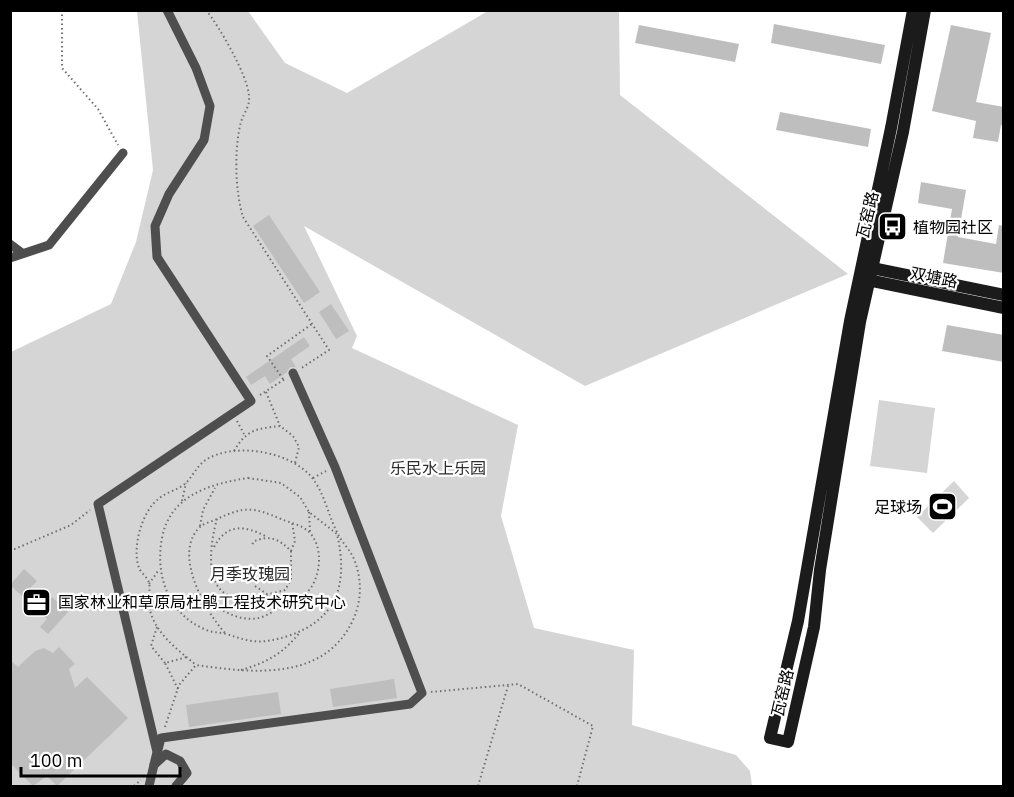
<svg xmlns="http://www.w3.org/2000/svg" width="1014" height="797" font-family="'IBM Plex Sans','Noto Sans SC',sans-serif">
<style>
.green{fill:#d5d5d5}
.building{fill:#bebebe}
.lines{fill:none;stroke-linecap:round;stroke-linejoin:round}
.path{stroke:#707070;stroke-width:2;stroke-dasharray:1.5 3;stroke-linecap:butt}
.minor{stroke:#4e4e4e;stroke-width:9}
.secondary{stroke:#1b1b1b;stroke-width:12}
.labels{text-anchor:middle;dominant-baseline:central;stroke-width:4.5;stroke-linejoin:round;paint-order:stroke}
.street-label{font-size:16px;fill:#000;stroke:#fff}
.poi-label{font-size:16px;fill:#000;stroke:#fff;text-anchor:start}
.park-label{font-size:16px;fill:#2c2c2c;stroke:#fff}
</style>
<rect width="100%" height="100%" fill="#fff"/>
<g class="green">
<polygon points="137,11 248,11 285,63 347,93 488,11 619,11 620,95 848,274 585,386 304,226 357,336 352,348 518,425 501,516 534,628 634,650 632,725 736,755 750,771 752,786 11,786 11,352 111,304 136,242 153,170"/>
<polygon points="879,400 935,408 927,473 870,466"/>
<polygon points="954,481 969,498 933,533 917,517"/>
</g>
<g class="building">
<polygon points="774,24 885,45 881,64 771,43"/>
<polygon points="639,25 739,44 735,62 635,43"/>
<polygon points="951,25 991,33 976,102 1004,107 1004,126 1001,125 998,142 973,138 976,121 932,111"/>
<polygon points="780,112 871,129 868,147 776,130"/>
<polygon points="921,182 966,190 958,237 996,244 999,225 1004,226 1004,273 943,263 952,209 918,203"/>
<polygon points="269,215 320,292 304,303 253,226"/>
<polygon points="331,304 349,331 336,339 319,312"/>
<polygon points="947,325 1004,335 1004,362 942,351"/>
<polygon points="304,337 310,346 291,359 296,367 290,367 286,373 270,384 265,376 251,385 246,377"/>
<polygon points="24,569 37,581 30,588 47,603 52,597 68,612 48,634 40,627 47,619 10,585"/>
<polygon points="59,647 75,664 69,669 75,688 87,677 128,718 57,786 47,776 33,786 10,763 10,660 18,667 35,651 44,648 53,653"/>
<polygon points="394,679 397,698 333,707 330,689"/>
<polygon points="278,692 281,714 189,727 186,705"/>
</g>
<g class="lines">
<g class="path">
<polyline points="62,10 62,68 98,109 118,145"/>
<path d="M 206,10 C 219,26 248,76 249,96 C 250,107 244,112 241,122 C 234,148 235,191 243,217 L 329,350 L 300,369"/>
<polyline points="283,379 267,356 312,324"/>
<polyline points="266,392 280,426"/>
<polyline points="260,395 285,379"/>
<polyline points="237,421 244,434"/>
<path d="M 234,451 C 247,429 256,429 280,426 L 293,436 L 299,447 L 295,463"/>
<path d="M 248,478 L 281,483 L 300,497 L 309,512 L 337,534 C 348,582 339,619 288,636 C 262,644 252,643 227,634 C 219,632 212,633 204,629 C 168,613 155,575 162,538 C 170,495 210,484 248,478 Z"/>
<polyline points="313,478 326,471"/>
<polyline points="182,501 186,483"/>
<polyline points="309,512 310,532"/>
<path d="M 217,519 C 211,540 203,586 230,596 C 246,602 269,594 285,590 L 291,580 L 291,551 C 279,539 269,534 253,542 L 252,547"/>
<polyline points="200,526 203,510 215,488"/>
<path d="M 214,547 C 227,523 245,525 267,537"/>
<polyline points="10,551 71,525 90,510"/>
<polyline points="291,551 295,541 292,522"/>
<polyline points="149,584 158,571"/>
<polyline points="255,586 267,594"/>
<path d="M 202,594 C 219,611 248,629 272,612 C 274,610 275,607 278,606 C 288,600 302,599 310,589 C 321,574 323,547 310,533 C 303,525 290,523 281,519 C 253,507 245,506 217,519 C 211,522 204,523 200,527 C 172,553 205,611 225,633"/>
<polyline points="157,627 151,646 165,663"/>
<path d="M 241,670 C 266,663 284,653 300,632"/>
<polyline points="178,689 165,663 187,657"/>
<polyline points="431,692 518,684 593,726 577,786"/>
<path d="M 165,727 L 179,685 L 196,665 C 252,673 324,682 353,620 C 362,600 362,579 354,559 C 350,549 341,542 337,532 C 328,515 325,495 313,479 C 292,451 233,441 204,461 C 197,467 193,475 187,482 C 176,493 161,490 148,511 C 139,526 133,551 139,568 C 141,573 148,578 149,583 C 151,590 147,599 149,606 C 154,633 176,648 196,665"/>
<polyline points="134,786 141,780"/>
<polyline points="478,786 508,686"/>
</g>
<g class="minor">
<polyline points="10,244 22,253"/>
<polyline points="10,258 49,245 123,153"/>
<polyline points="158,750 161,738 410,704 422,693 335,467 293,373"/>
<polyline points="154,765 166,754 180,761 187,773 176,786"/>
<polyline points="149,786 157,752 98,504 251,401 157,257 155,226 169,194 204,140 210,106 196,68 167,10"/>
</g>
<g class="secondary">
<polyline points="913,10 891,128 850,321 798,621 770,738 788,742 814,627 820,570 860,322 903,132 925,10"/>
<polyline points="867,267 1004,295"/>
<polyline points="863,279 1004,308"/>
</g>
</g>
<defs>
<symbol id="bus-square" viewBox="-11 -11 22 22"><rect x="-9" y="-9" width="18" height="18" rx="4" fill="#000" stroke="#fff"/><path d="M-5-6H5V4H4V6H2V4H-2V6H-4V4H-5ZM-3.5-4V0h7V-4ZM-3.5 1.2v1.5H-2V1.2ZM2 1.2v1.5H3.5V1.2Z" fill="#fff"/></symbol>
<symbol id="stadium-square" viewBox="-11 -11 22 22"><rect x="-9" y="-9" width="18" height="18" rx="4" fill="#000" stroke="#fff"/><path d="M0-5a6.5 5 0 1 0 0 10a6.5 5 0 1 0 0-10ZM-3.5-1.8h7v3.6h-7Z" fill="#fff"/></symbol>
<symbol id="office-square" viewBox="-11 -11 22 22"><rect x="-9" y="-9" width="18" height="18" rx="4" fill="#000" stroke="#fff"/><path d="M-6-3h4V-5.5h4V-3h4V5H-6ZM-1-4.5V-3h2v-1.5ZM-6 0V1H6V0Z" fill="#fff"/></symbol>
</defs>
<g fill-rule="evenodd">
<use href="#bus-square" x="876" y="210" width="33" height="33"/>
<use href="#stadium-square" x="926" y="490" width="33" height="33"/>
<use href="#office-square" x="20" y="586" width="33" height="33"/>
</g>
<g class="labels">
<g class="street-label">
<text transform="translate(867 215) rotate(-77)">瓦窑路</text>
<text transform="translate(934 277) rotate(11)">双塘路</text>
<text transform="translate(782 693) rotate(-77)">瓦窑路</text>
</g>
<g class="poi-label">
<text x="913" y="227">植物园社区</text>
<text x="922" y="507" text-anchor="end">足球场</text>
<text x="58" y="602">国家林业和草原局杜鹃工程技术研究中心</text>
</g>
<g class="park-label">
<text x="438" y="468">乐民水上乐园</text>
<text x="250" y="574">月季玫瑰园</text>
</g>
</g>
<rect width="1014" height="797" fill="none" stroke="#000000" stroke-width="24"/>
<path d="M21 767v9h159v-9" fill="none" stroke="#000000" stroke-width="3"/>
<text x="30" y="767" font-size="18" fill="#000000" stroke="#ffffff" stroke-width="4.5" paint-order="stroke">100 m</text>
</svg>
